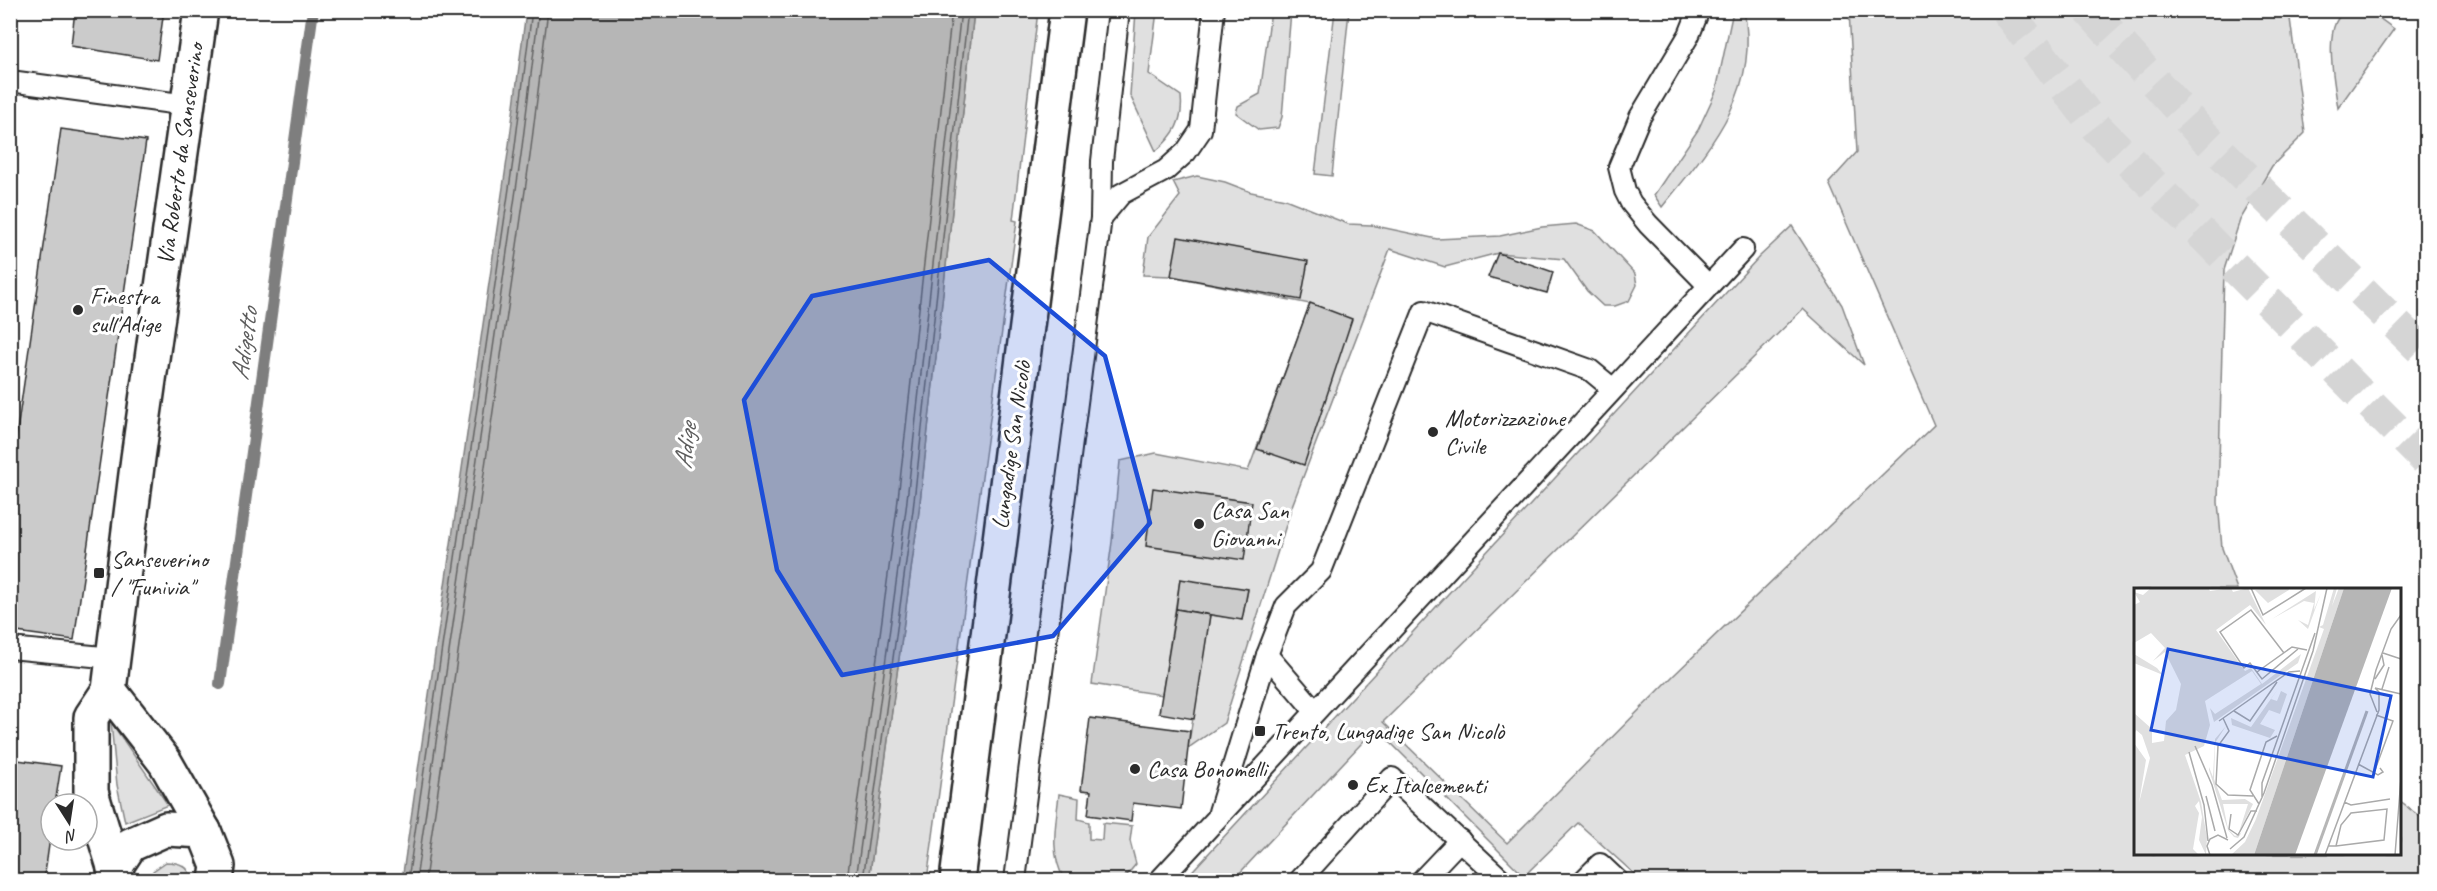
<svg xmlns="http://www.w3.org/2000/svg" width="2437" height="891" font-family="Caveat,sans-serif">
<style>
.green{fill:#e0e0e0;stroke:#868686;stroke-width:1.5}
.water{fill:#b6b6b6;stroke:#7e7e7e;stroke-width:1.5}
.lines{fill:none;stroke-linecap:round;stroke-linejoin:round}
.shore{stroke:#636363;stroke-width:1.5}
.stream{stroke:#7e7e7e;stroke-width:12}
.building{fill:#cbcbcb;stroke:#2b2b2b;stroke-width:1.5}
.trunk-tunnel{stroke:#d5d5d5;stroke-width:33;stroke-dasharray:33 16;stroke-linecap:butt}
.service-casing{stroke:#2b2b2b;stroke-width:24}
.tertiary-casing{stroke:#2b2b2b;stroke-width:38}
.secondary-casing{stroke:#2b2b2b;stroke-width:38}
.service{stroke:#fff;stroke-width:20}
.tertiary{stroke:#fff;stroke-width:33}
.secondary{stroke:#fff;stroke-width:33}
.marked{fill:#1d4ed8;fill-opacity:0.2;stroke:#1d4ed8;stroke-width:4.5;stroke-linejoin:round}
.poi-dot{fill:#2b2b2b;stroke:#fff;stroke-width:2}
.labels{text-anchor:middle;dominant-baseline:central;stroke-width:6;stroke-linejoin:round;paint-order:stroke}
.street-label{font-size:24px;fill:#2b2b2b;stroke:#fff}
.poi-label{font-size:24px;fill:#2b2b2b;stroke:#fff;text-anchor:start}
.water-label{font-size:26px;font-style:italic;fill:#5c5c5c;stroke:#fff}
.inset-river{fill:none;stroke:#b6b6b6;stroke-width:3}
.inset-road{fill:none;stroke:#aaa;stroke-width:1.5}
.view{fill:#1d4ed8;fill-opacity:0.15;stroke:#1d4ed8;stroke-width:3}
.inset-edge{fill:none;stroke:#2b2b2b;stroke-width:3}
</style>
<rect width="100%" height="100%" fill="#fff"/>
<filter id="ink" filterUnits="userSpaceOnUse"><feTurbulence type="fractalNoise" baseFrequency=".0167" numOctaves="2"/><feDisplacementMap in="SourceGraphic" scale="12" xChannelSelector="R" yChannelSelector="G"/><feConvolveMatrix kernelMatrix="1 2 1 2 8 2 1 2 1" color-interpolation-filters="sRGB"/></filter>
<g filter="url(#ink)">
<g class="green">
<path d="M 2362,10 L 2379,18 L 2394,29 L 2338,108 C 2335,86 2320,19 2348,11 C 2352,9 2358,10 2362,10 Z"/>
<polygon points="974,11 1038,11 1013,220 1017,221 927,880 869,880 919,511"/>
<path d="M 1136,11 L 1157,11 L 1149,74 L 1181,96 C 1184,120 1174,136 1156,151 L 1130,95 Z"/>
<polygon points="1271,11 1291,11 1282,117 1278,128 1259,130 1236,113 1238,106 1260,94"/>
<polygon points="1335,11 1349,11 1332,176 1315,174"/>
<path d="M 1733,11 L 1744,11 C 1761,92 1709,149 1662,207 L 1654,195 L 1698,130 L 1716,91 Z"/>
<polygon points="1849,11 2289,11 2305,133 2272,166 2240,220 2224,270 2218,502 2222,548 2237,589 2136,590 2136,854 2400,854 2400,802 2426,821 2426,880 1641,880 1578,823 1524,876 1376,728 1233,880 1184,880 1759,257 1792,226 1842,305 1864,365 1803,309 1383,722 1507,843 1674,675 1934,425 1829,183 1857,152"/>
<polygon points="1197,176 1225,182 1251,192 1285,199 1348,224 1371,225 1437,239 1500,236 1542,227 1576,224 1595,231 1635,274 1637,285 1629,301 1615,306 1603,306 1587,291 1564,259 1498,253 1445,267 1390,249 1292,506 1224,723 1188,748 1210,615 1242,620 1248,590 1180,579 1162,695 1092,684 1112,542 1120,461 1156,453 1248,471 1310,304 1171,276 1143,275 1148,237 1180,196 1173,182"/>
<polygon points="111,722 168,805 125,822 117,785"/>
<path d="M 1059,794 L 1079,798 L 1078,819 L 1089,822 L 1089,839 L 1102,840 L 1103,823 L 1132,826 L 1130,841 L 1136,864 L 1123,880 L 1064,879 C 1049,852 1056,824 1059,794 Z"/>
<path d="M 166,862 C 180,862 189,866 192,880 L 150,880 L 153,871 Z"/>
</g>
<polygon class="water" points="526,11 974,11 919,511 869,880 402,880 508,153"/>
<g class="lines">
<g class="shore">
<polyline points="408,880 514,154 532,10"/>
<polyline points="416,880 521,155 539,10"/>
<polyline points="425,880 530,156 548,10"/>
<polyline points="847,880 897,508 952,10"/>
<polyline points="856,880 906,509 961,10"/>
<polyline points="863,880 913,510 968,10"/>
</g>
<polyline class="stream" points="220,684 313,10"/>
</g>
<g class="building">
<polygon points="75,10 164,10 157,60 71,46"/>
<polygon points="61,129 146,141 74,640 10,631 10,479"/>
<polygon points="1178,237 1308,261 1301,300 1171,276"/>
<polygon points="1498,253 1553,272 1547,293 1488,277"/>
<polygon points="1310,303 1352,319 1304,465 1257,449"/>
<polygon points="1153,488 1252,502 1244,560 1146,546"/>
<polygon points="1180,579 1248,589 1242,620 1176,609"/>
<polygon points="1176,609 1210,615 1194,719 1159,713"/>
<polygon points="1090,718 1190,731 1181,809 1133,803 1131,821 1088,815 1091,791 1081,790"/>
<polygon points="10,759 61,766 55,804 51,804 51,831 44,880 10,880"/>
</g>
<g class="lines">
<g class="trunk-tunnel">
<polyline points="2006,10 2096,127 2426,460"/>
<polyline points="2089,10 2201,133 2426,354"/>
</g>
<defs>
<g id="service">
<polyline points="1699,10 1689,35 1640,117 1619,167 1625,191 1631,203 1648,224 1708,285"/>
<polyline points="10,81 187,105"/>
<polyline points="1101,218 1121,194 1166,170 1186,152 1201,130 1214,10"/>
<polyline points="10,648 113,658"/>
<polyline points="1267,655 1315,711"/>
<polyline points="1219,812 1267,655 1286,606 1321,571 1424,311 1590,370 1613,389"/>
<polyline points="1015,880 1101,218 1102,161 1119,10"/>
<polyline points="1160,880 1743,249"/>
<polyline points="1300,880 1392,778 1502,880"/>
<polyline points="1422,880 1460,840"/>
<polyline points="1584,880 1600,864 1617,880"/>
</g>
<g id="tertiary">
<polyline points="109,690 165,762 204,831 218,866 216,880"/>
<polyline points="114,869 130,845 166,829 204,831"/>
<polyline points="118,880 91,792 91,717 109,690 138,458 201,10"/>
</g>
<polyline id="secondary" points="957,880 1067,10"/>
</defs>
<use href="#service" class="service-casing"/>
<use href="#tertiary" class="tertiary-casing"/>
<use href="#secondary" class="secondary-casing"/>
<use href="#service" class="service"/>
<use href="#tertiary" class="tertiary"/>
<use href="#secondary" class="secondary"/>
</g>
</g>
<path class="marked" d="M 989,260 L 1105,356 L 1150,523 L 1053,636 L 842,675 L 777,570 L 744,400 L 812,296 Z"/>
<g class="poi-dot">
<circle cx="78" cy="310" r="6"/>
<circle cx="1433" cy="432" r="6"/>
<circle cx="1199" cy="524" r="6"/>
<rect x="93" y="567" width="12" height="12" rx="3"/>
<rect x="1254" y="725" width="12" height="12" rx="3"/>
<circle cx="1135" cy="769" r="6"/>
<circle cx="1353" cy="785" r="6"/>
</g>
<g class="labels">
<g class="street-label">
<text transform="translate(180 154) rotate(-82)">Via Roberto da Sanseverino</text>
<text transform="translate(1011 445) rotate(-82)">Lungadige San Nicolò</text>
</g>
<g class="poi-label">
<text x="90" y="296">Finestra<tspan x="90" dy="28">sull'Adige</tspan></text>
<text x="1445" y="418">Motorizzazione<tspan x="1445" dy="28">Civile</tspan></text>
<text x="1211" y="510">Casa San<tspan x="1211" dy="28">Giovanni</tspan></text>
<text x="111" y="559">Sanseverino<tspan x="111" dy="28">/ "Funivia"</tspan></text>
<text x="1272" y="731">Trento, Lungadige San Nicolò</text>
<text x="1147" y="769">Casa Bonomelli</text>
<text x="1365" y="785">Ex Italcementi</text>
</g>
<g class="water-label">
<text transform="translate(244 344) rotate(-82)">Adigetto</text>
<text transform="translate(685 446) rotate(-83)">Adige</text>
</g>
</g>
<g transform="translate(2134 588)">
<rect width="267" height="267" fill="#fff"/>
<path d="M 17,0 L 74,0 L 76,3 L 97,0 L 99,4 L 114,0 L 132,37 L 116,17 L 82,42 L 111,83 L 117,80 L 128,96 L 167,66 L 164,75 L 80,134 L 76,120 L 81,126 L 127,96 L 118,83 L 71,113 L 76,137 L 70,158 L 51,167 L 67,214 L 73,250 L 72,267 L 65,252 L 68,229 L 65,213 L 61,218 L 65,225 L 59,261 L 65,267 L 0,267 L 0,155 L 12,172 L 5,215 L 16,170 L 8,147 L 2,142 L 0,147 L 0,125 L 18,141 L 18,155 L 30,153 L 32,133 L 42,122 L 47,96 L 31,64 L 19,73 L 31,60 L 17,45 L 0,55 L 0,17 L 6,14 L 0,4 L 9,7 ZM 136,0 L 154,0 L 155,2 L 134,15 L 121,2 ZM 200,0 L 203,0 L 198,18 L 205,0 L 210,0 L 120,267 L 97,267 L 111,254 L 122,231 L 190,41 L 185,39 L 189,37 ZM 182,3 L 180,22 L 187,5 L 174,41 L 164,32 L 174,37 L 180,15 L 170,13 L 138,31 ZM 0,66 L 23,80 L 29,87 L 0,75 ZM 146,98 L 137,111 L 143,113 L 147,103 L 153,106 L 146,126 L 135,122 L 126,136 L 141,142 L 136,150 L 98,137 L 97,130 L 117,139 ZM 92,138 L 81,155 L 80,191 L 88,212 L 111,211 L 119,216 L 105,244 L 114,216 L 89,216 L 94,241 L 101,248 L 107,245 L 116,230 L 106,247 L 104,250 L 100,249 L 94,242 L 75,182 L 75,179 L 79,189 L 81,151 Z" fill="#e0e0e0"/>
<path d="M 210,0 L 258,0 L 161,267 L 120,267 Z" fill="#b6b6b6"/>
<path class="inset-river" d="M 181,267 L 233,123"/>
<path class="inset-road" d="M 117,0 L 129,27 L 172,0M 150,65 L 117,22 L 86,44 L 110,80 L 116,75 L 128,91 L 164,61M 249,65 L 267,71M 123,84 L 158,59 L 173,62M 241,91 L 250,77 L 248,67M 241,100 L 267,106M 248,101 L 255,79M 100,123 L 116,133 L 143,94M 243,124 L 236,106 L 242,82 L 257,41 L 267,27M 89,130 L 95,143 L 84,158 L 82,196 L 94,207 L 119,208M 85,133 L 155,84 L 166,83M 61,158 L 78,197 L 93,250M 55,164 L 70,217 L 74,253M 224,176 L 244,187 L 249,184 L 246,180M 241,182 L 259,133 L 242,127M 72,208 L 81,243M 128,210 L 128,195 L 181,45M 210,214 L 217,217 L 256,211M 125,216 L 116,202 L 132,154 L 143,148M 97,226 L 95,241 L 104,247 L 117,223 L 123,223M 194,258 L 202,258 L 250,252 L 253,221 L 217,225 L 207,237 L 202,258M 96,261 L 110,249 L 130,205 L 179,63 L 193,0M 76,267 L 73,258 L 76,251 L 84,247 L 94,252M 191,267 L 245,122 L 245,104 L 241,100M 261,267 L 267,190"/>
<path class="view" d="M 34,61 L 257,108 L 239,189 L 17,142 Z"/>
<rect width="267" height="267" class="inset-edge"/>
</g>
<rect width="2437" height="891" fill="none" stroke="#fff" stroke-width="36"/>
<rect x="18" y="18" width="2401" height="855" fill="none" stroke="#2b2b2b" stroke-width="2" filter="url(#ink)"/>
<g transform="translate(69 822) rotate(168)"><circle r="28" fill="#ffffff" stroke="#aaaaaa" stroke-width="1.5"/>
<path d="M0-4.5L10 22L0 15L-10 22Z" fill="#2b2b2b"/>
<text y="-9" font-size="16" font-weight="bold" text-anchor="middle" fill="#2b2b2b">N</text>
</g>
</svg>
